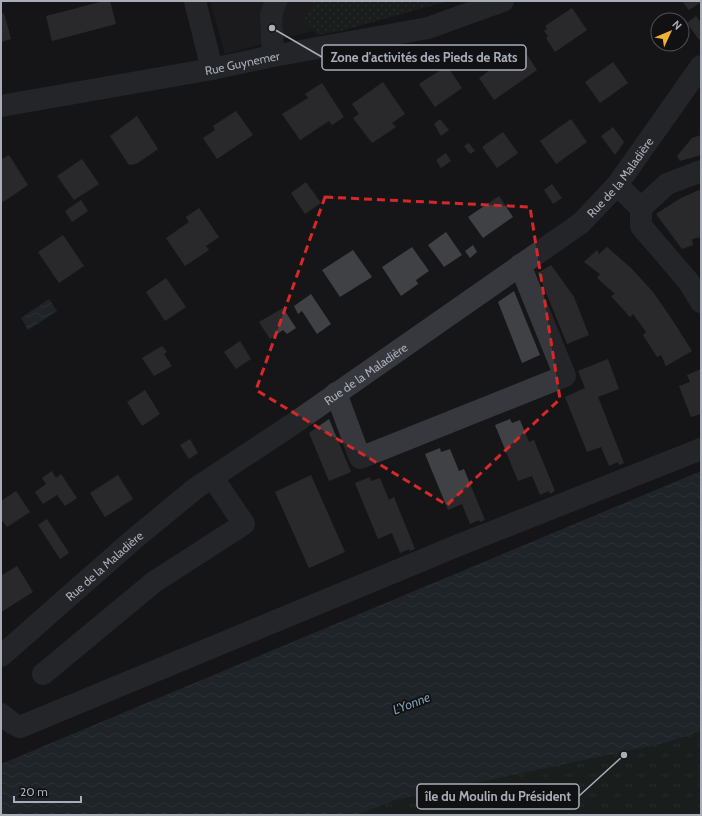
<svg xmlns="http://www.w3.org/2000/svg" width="702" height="816" font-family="Cabin,sans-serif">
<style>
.built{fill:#222225}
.grass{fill:url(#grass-dots)}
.park{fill:url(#park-tufts)}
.water{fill:url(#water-waves)}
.building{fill:#404145}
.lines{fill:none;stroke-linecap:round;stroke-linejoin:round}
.minor{stroke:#37383d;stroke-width:22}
.marked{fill:none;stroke:#d62828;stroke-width:3;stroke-dasharray:8 5;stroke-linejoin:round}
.labels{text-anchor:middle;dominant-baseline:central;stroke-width:3.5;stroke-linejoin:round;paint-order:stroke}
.street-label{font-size:12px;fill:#a8adb8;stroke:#111113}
.water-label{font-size:13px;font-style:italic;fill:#7f9bb3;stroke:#111113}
.leader{fill:none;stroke:#a8adb8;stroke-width:1.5}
.callout-dot{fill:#a8adb8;stroke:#111113;stroke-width:1.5}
.callout{fill:#111113;stroke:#a8adb8;stroke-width:1.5}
.callout-label{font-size:13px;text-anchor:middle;font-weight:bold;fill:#a8adb8}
</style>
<defs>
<pattern id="grass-dots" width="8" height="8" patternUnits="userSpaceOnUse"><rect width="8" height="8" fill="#1e261f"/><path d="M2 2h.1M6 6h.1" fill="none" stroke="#3c433d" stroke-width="1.8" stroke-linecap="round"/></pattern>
<pattern id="park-tufts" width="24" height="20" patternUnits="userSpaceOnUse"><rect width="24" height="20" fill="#1e261f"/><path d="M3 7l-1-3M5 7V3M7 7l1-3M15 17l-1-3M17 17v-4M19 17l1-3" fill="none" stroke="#3c433d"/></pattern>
<pattern id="water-waves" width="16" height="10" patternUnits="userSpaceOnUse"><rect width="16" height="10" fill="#2c353c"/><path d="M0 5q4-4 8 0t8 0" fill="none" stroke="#485056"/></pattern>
</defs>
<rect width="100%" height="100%" fill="#161618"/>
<polygon class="built" points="210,1 427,1 225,54"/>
<polygon class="grass" points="315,1 448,1 341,31 318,35 303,21"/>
<polygon class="park" points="701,710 701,815 357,815 395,800"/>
<g class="water">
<polygon points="49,299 57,311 28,330 21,318"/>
<polygon points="701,471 701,731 664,743 395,800 357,815 1,815 1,764"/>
</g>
<g class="building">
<polygon points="104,1 110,1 116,24 52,41 46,16"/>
<polygon points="682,1 701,1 701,2 689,10"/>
<polygon points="572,8 587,30 555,52 546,38 548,36 544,31 547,29 545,26"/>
<polygon points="4,13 11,39 1,42 1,14"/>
<polygon points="696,16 701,23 701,37 699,40 687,23"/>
<polygon points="522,47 537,70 494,100 479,78"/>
<polygon points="613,62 628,83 600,103 585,82"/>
<polygon points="447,66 462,88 435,107 419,84"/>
<polygon points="383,82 405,114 392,123 396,127 372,143 353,118 359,114 352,104"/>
<polygon points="322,83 344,117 332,125 329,121 300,140 282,114 308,98 305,94"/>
<polygon points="236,111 253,135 217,159 203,138 215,130 213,126"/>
<polygon points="137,116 158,149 136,164 129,165 110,136"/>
<polygon points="440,119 449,130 441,136 434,124"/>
<polygon points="571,119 587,142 556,164 540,141"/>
<polygon points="613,127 624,142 615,155 601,136"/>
<polygon points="503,132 518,153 497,168 482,147"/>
<polygon points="701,135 701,155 680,161 677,156 692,138"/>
<polygon points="469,143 475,151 470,154 464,146"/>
<polygon points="446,153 451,161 441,168 436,160"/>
<polygon points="9,155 28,185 3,202 1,199 1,160"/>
<polygon points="82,159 99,184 74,200 57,176"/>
<polygon points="306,182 321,203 305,214 291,193"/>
<polygon points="552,184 562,198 553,204 544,190"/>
<polygon points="701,189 701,237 692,239 693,245 682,249 656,214 681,198"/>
<polygon points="499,196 513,217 483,238 468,217"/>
<polygon points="81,200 88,211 72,222 65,211"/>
<polygon points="199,208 219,237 206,246 209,250 185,266 166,238 189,222 186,217"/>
<polygon points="446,232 462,255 444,267 428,245"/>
<polygon points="63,235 84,266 59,283 38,252"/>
<polygon points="473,245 477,252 470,258 465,251"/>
<polygon points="412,247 429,271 416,280 418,284 401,296 382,267"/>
<polygon points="607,247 631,268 653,292 673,321 692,351 666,366 661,355 657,357 643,335 646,332 633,314 630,317 611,296 615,294 597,278 600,274 584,262 597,250 599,254"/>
<polygon points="353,250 372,277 340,297 322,270"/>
<polygon points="551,265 574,297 589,335 567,344 538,273"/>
<polygon points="166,278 186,307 165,321 146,292"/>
<polygon points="514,291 540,355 522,363 498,302"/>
<polygon points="311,294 331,324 317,334 302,311 298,314 294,306"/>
<polygon points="283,308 296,328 287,334 283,330 270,339 259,322"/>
<polygon points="240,341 251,359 236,369 224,352"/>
<polygon points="162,346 167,352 164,354 172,366 154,376 142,358"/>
<polygon points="608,359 619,389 598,397 624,463 619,465 618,462 609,466 601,447 587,452 565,397 585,388 578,371"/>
<polygon points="701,369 701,414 691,417 679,386 690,382 687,375"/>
<polygon points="145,390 160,414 142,426 127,402"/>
<polygon points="329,419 351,472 329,481 309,433"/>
<polygon points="510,419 512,423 520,420 529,442 534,440 555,491 550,494 549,491 540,495 532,476 518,481 495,425"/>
<polygon points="190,439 198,453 189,459 180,445"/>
<polygon points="440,448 441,452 450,449 459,471 464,469 485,520 480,522 479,520 470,524 462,504 448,510 425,454"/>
<polygon points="52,471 56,478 61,474 77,498 65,506 57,495 43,504 35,492 46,484 42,478"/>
<polygon points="118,475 133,499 105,517 90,493"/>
<polygon points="311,475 345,552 309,568 275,492"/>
<polygon points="370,477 371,481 380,478 389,500 394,497 415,549 410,551 409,549 400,553 392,533 378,539 355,483"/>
<polygon points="16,491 30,512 7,527 1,519 1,501"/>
<polygon points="47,519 69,553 60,559 38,525"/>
<polygon points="17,566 33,592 1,612 1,576"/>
</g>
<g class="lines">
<g class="minor">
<polyline points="195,1 212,69"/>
<polyline points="273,56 271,15 276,1"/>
<path id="s1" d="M 1,106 L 212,69 L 273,56 L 428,28 L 503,1"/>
<polyline points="617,185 641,208 641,226 688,281 701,302"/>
<polyline points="641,208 667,184 701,171"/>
<polyline points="336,393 360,458 565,376 520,265"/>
<path id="s2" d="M 1,656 L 134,539 L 196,488 L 293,424 L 581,223 L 617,185 L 701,66"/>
<polyline points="43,674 154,582 244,524 213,478"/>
<polyline points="1,714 12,723 20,727 459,545 701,449"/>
</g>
</g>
<path d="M0 0H702V816H0ZM 325,197 L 530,207 L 560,399 L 447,505 L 256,390 Z" fill="#161618" fill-opacity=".55" fill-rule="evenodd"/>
<path class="marked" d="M 325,197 L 530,207 L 560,399 L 447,505 L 256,390 Z"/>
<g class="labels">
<g class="street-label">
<text stroke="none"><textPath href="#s1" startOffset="245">Rue Guynemer</textPath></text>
<text stroke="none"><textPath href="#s2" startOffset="785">Rue de la Maladière</textPath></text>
<text stroke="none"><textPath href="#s2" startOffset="462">Rue de la Maladière</textPath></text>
<text stroke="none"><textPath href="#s2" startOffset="137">Rue de la Maladière</textPath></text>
</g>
<g class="water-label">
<text transform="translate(411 703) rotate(-21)">L'Yonne</text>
</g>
</g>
<path class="leader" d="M272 28L322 57M624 755L579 796"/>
<g class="callout-dot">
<circle cx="272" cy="28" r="4"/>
<circle cx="624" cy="755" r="4"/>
</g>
<g class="callout">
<rect x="322" y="45" width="204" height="25" rx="4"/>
<rect x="417" y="784" width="162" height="25" rx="4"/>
</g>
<g class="callout-label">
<text x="424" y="62">Zone d'activités des Pieds de Rats</text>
<text x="498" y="801">île du Moulin du Président</text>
</g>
<rect width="702" height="816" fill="none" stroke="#a8adb8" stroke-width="4"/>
<g transform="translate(670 32) rotate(46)"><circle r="19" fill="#111113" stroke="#4d4f55"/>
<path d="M0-3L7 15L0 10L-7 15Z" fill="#f2b134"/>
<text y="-6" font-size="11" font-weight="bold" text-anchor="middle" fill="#a8adb8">N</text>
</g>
<path d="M14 796v6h67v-6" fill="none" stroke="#a8adb8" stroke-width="2"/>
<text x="20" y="796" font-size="12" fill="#a8adb8" stroke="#111113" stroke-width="3" paint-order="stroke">20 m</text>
</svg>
